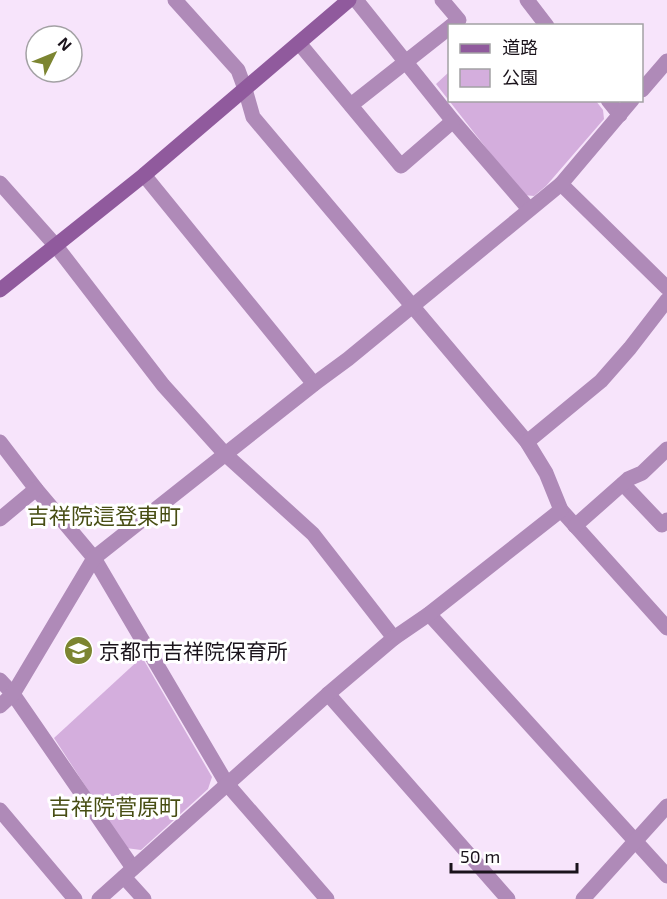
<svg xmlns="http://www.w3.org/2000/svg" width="667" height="899" font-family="'Exo 2','Noto Sans JP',sans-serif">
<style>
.green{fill:#d4aedd}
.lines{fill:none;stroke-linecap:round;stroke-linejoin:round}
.street{stroke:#af8ab8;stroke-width:15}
.secondary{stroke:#905a9d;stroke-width:15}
.labels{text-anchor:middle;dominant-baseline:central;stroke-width:6;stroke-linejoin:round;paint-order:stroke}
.poi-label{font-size:21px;fill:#1a131b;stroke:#fff;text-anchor:start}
.neighbourhood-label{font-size:22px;fill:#484e14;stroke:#fff}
</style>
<rect width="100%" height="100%" fill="#f7e4fb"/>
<g class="green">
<polygon points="449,72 450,100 596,101 603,110 604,119 546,186 534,196 523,195 436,84"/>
<polygon points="142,657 212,777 208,789 141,850 126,848 54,738"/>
</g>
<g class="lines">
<g class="street">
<polyline points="175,0 238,70 245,89 253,117 527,442 546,473 561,510 667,628"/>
<polyline points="356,0 453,121 529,209"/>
<polyline points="442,0 459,20 451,26"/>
<polyline points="527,0 547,26"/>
<polyline points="299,43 401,166 453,121"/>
<polyline points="642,90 667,61"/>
<polyline points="608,100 620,115"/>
<polyline points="351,105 450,27"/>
<polyline points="144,175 314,384"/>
<polyline points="0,183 56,246 163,385 226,455 313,534 394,638"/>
<polyline points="561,184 667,288"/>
<polyline points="0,442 36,489 94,558 227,784 327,899"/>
<polyline points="527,442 601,381 630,348 667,300"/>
<polyline points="623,484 662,525 667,520"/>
<polyline points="0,519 36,489"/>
<polyline points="575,526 628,479 642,473 667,449"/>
<polyline points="429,614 667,876"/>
<polyline points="0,680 13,694 133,868"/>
<polyline points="328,694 508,899"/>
<polyline points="0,706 13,694 94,558 314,384 348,359 561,184 632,100"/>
<polyline points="0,810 75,899"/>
<polyline points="124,877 144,899"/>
<polyline points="99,899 328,694 394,638 429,614 561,510"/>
<polyline points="583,899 667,806"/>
</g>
<polyline class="secondary" points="0,290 144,175 349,0"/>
</g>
<defs>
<symbol id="school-disc" viewBox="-11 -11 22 22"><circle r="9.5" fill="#7c8531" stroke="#fff"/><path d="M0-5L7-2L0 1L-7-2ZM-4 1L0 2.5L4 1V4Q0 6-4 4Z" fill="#fff"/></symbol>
</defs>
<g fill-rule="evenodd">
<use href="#school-disc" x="62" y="634" width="33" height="33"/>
</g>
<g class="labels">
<g class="poi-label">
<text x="99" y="650">京都市吉祥院保育所</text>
</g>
<g class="neighbourhood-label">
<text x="104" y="515">吉祥院這登東町</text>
<text x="115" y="806">吉祥院菅原町</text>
</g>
</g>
<rect x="448" y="24" width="195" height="78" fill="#ffffff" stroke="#a3a1a4" stroke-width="1.5"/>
<rect x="460" y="44" width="30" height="9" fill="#905a9d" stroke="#a3a1a4" stroke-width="1.5"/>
<text x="502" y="54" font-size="18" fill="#1a131b">道路</text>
<rect x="460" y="69" width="30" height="18" fill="#d4aedd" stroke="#a3a1a4" stroke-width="1.5"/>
<text x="502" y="84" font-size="18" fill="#1a131b">公園</text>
<g transform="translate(54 54) rotate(47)"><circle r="28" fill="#ffffff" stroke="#a3a1a4" stroke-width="1.5"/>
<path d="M0-4.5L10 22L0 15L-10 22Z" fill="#7c8531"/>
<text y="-9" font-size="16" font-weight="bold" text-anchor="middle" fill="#1a131b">N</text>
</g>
<path d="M451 863v9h126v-9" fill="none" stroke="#1a131b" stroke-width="3"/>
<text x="460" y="863" font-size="18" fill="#1a131b" stroke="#ffffff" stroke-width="4.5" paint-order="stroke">50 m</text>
</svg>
